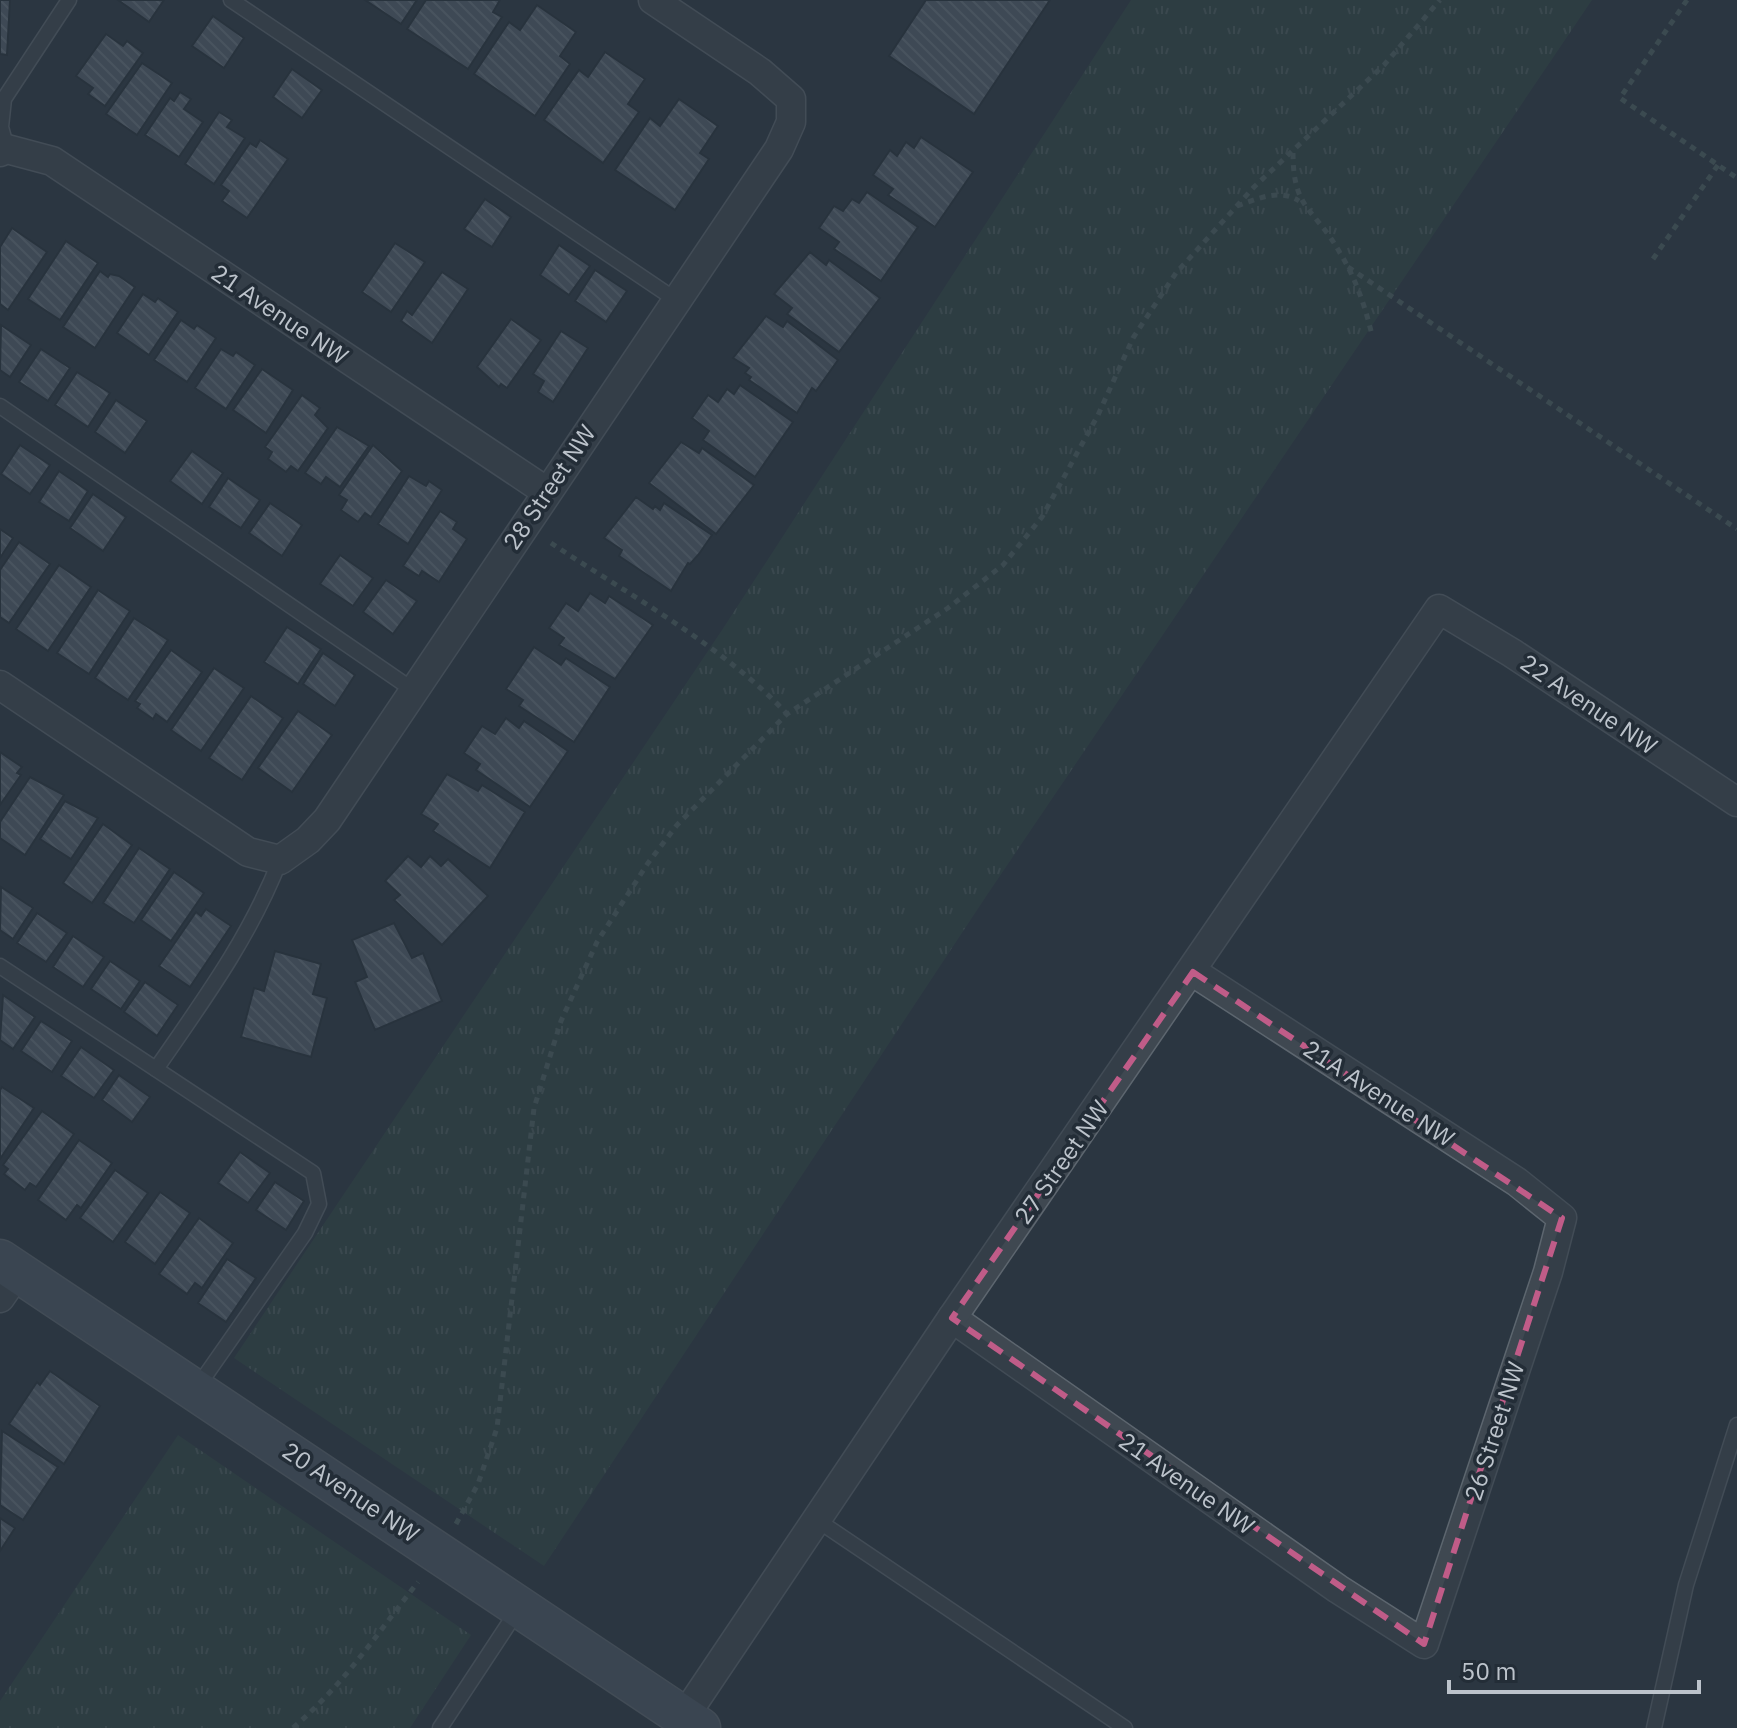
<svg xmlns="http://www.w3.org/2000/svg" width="1737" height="1728" font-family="'IBM Plex Sans',sans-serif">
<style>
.grass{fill:url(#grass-tufts)}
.building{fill:url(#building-back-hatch);stroke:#252f39;stroke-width:2}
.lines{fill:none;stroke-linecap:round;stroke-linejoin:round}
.lane-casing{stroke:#5d666f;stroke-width:17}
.street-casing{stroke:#5d666f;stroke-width:31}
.secondary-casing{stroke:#5d666f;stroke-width:43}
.path{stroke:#4f6263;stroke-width:5;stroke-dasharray:6 6;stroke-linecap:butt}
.lane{stroke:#3f4851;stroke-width:14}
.street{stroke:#3f4851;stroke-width:28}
.secondary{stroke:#4d5764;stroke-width:40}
.marked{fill:none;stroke:#c05c88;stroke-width:6;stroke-dasharray:16 10;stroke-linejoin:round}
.labels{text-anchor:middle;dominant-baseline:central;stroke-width:7;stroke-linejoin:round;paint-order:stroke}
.street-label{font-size:24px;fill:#bcc3cb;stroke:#232d37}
</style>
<defs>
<pattern id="grass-tufts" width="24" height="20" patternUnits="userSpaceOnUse" patternTransform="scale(2)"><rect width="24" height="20" fill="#304544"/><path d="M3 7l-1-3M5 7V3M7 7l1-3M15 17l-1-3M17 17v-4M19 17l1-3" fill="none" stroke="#4c5e5e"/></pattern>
<pattern id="building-back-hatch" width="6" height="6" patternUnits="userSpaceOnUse" patternTransform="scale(2)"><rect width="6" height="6" fill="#56616e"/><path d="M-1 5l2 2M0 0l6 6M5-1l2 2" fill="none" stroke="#6c7681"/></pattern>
</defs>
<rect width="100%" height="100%" fill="#2b3641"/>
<g class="grass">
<polygon points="1131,0 1592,0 987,895 544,1566 234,1358 722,630"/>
<polygon points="178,1435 471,1635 410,1728 0,1728 0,1701"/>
</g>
<g class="building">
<polygon points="0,0 10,0 7,55 0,54"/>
<polygon points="118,0 164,0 149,22"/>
<polygon points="365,0 417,0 401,24"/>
<polygon points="426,0 500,0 493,12 502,17 468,69 407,29"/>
<polygon points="926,0 1050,0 974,114 889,56"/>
<polygon points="537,5 576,32 560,56 570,64 535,116 474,74 509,22 520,30"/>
<polygon points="213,16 244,38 224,68 192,46"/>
<polygon points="106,34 123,46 127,41 143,53 105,106 88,94 93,88 76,76"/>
<polygon points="605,52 645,79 628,104 639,112 603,163 544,120 579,70 588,77"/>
<polygon points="142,63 172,83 137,135 106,114"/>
<polygon points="292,69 322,90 302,118 273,97"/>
<polygon points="180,92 191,99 184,109 203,122 179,157 145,135 170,98 174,101"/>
<polygon points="679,99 718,126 700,153 709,159 675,210 615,170 650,118 660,126"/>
<polygon points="219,112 232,120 227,127 245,138 214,184 185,164"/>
<polygon points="921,137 973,172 935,227 888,195 893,189 873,175 890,150 897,156 906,142 914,148"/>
<polygon points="260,140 288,159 247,218 222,201 229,191 221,185 250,143 256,147"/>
<polygon points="867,192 918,227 881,281 834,249 839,242 819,228 834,206 843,211 852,199 859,203"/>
<polygon points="485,199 511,217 492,247 464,229"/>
<polygon points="12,228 47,252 8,310 0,304 0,247"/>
<polygon points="66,241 98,263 60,320 28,299"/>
<polygon points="395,243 425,262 391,312 362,292"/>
<polygon points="559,245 590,266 569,295 540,275"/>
<polygon points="810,252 826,265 829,260 880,298 839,352 787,314 792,308 774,294"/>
<polygon points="595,270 627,291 606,322 575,301"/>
<polygon points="100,271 108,277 110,274 119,276 135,287 95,348 63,327"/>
<polygon points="442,272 468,289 432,343 401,321 407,311 412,315"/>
<polygon points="143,294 155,302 158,298 178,312 149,355 117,333"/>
<polygon points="766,316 783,327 787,321 838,360 816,391 812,388 797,413 749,380 751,377 745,373 749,368 733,358"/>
<polygon points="511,319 541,340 507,388 501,384 499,387 477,367"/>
<polygon points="181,320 194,329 197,325 216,338 187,382 154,360"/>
<polygon points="1,325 31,345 10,377 0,370"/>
<polygon points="561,331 588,348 553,402 538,392 544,381 533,374"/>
<polygon points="41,349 70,368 48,401 19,382"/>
<polygon points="221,349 233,356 236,352 255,365 226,409 195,388"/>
<polygon points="262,369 293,390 266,433 233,410"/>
<polygon points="77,372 110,393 88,427 55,405"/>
<polygon points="740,385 793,422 755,477 703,440 709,431 692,418 708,395 718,402 727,389 734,394"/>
<polygon points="302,395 320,408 315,415 328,428 298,471 291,466 286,472 268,459 272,452 265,447"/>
<polygon points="116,400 147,421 125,453 95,432"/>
<polygon points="337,427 369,446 340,487 326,477 321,484 305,473"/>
<polygon points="681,442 699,453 702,448 754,485 716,534 649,483"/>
<polygon points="20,445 50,465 30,494 1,474"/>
<polygon points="373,445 402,471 371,517 365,513 358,522 341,510 347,500 339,495"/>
<polygon points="192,451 223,473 202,504 170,481"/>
<polygon points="59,471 88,491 69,521 39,502"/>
<polygon points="409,476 426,486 429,481 442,490 408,544 378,524"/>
<polygon points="228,478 260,500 241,528 209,507"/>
<polygon points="93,494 126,517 103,551 70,528"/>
<polygon points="636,497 653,509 655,506 660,510 664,503 712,535 699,554 690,564 688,563 671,591 619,556 622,550 604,538"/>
<polygon points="270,503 302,525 282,556 249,533"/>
<polygon points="440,511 457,522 453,529 467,539 439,582 422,571 419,576 403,566"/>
<polygon points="0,529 13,538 0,558"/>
<polygon points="19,542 50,564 9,623 0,617 0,570"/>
<polygon points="340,555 373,578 353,606 320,584"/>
<polygon points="59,565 91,587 48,651 16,629"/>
<polygon points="386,580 417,601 393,634 363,612"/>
<polygon points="98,590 130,611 89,674 57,653"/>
<polygon points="590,593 605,603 609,596 653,625 615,679 559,645 564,638 549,628 566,603 578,611"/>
<polygon points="134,618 168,640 128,700 95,678"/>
<polygon points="287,627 321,649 298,684 264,662"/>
<polygon points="534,647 561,665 566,658 610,687 574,742 519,706 523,700 506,689"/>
<polygon points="171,650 202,672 167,722 156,714 153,719 137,708 140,704 135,701"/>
<polygon points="323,653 355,675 335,706 303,684"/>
<polygon points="214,668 244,688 201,751 171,730"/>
<polygon points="251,696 283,718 242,780 209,758"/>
<polygon points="298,711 332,735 292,792 258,768"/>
<polygon points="506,718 519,728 524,721 568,751 530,807 476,770 480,764 464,753 482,726 495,734"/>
<polygon points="0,752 22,767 17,773 21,775 0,805"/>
<polygon points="447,774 478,791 482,785 525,812 490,868 433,831 438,824 421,814"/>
<polygon points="30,777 64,795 25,855 0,838 0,822"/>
<polygon points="65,801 98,818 71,859 40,839"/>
<polygon points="103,824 132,845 92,903 63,883"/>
<polygon points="139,848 170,869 134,923 103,903"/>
<polygon points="408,856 421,867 430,856 441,866 448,859 488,896 442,945 394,900 400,895 385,881"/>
<polygon points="174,872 204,893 171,941 141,920"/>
<polygon points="1,887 33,908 13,939 0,930"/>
<polygon points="206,909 231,926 190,987 159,966 196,912 201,916"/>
<polygon points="37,913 67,933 46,962 17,943"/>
<polygon points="394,923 412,958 423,953 442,1001 375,1030 355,982 367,977 352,940"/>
<polygon points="73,936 104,957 83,987 53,967"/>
<polygon points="275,951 321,964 313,994 327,998 311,1057 241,1037 254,988 264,991"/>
<polygon points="110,961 140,981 121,1009 91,989"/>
<polygon points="145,982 178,1005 157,1036 124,1012"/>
<polygon points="3,995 35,1017 13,1049 0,1040"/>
<polygon points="41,1021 72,1041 52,1072 21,1051"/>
<polygon points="81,1047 114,1070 94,1098 61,1076"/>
<polygon points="119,1075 150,1097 132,1122 102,1100"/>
<polygon points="2,1087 34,1108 0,1159 0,1090"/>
<polygon points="42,1111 74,1134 36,1187 30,1183 25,1190 4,1174 8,1169 3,1165"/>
<polygon points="79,1140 112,1163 81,1208 77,1205 66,1220 38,1200"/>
<polygon points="240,1152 270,1173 248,1203 218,1183"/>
<polygon points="115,1170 148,1193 113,1242 80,1218"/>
<polygon points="275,1182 304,1201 286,1230 256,1210"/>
<polygon points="160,1192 190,1213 155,1264 125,1242"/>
<polygon points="199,1218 233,1243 202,1288 195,1283 187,1294 159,1274"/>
<polygon points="227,1259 256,1278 226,1322 198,1303"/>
<polygon points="50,1371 100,1406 64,1464 9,1424 37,1382 40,1385"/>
<polygon points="2,1431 58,1467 23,1520 0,1505"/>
<polygon points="0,1518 15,1528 0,1551"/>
</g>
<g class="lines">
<defs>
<g id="lane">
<polyline points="231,0 676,300"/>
<polyline points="7,149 1,127 4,99 69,0"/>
<polyline points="0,406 413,690"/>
<polyline points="0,966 313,1173 319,1204 305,1233 196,1389"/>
<path d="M 156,1069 C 203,1001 250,937 280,860"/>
<polyline points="817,1520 1125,1728"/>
<polyline points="440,1728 519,1608"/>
<polyline points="1654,1728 1686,1585 1737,1425"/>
</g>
<g id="street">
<polyline points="0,152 7,149 52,161 547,492"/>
<polyline points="0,685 248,852 280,860 308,840 327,820 779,149 791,122 791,99 760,72 653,0"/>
<polyline points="0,1298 18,1272"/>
<polyline points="952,1318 1338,1589 1424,1644 1548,1272 1562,1218 1517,1182 1193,972"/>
<polyline points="684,1717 952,1318 1439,609 1512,653 1737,802"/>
</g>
<polyline id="secondary" points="0,1260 700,1728"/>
</defs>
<use href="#lane" class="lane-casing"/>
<use href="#street" class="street-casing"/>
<use href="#secondary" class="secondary-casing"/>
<g class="path">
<polyline points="1687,0 1620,98 1737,178"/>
<path d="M 1293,153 C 1293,211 1315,208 1340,253 C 1356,279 1365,306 1372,335"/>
<path d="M 1237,206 C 1257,199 1279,188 1299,201"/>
<polyline points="1653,259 1718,165"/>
<polyline points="1348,267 1737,529"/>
<path d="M 551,543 C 626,593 726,648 787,714"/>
<polyline points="456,1524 478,1484 497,1428 534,1108 561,1021 597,942 648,863 677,825 787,714 948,608 1003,565 1042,517 1098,415 1133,338 1176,273 1254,187 1384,65 1440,0"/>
<path d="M 293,1728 C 346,1682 376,1635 418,1582"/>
</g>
<use href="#lane" class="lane"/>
<use href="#street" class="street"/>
<use href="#secondary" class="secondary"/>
</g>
<path d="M0 0H1737V1728H0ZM 1193,972 L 1562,1218 L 1424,1644 L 952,1318 Z" fill="#2b3641" fill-opacity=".55" fill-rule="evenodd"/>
<path class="marked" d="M 1193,972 L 1562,1218 L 1424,1644 L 952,1318 Z"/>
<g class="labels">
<g class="street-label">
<text transform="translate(280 314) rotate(34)">21 Avenue NW</text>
<text transform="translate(549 487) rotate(-56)">28 Street NW</text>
<text transform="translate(1589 704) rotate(34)">22 Avenue NW</text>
<text transform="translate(1379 1093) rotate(33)">21A Avenue NW</text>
<text transform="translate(1061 1162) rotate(-55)">27 Street NW</text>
<text transform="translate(1494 1431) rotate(-72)">26 Street NW</text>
<text transform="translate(1187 1483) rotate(35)">21 Avenue NW</text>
<text transform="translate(351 1492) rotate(34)">20 Avenue NW</text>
</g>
</g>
<path d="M1449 1680v12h250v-12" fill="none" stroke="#bcc3cb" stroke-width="4"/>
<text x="1461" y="1680" font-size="24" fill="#bcc3cb" stroke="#232d37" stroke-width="6" paint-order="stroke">50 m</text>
</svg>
